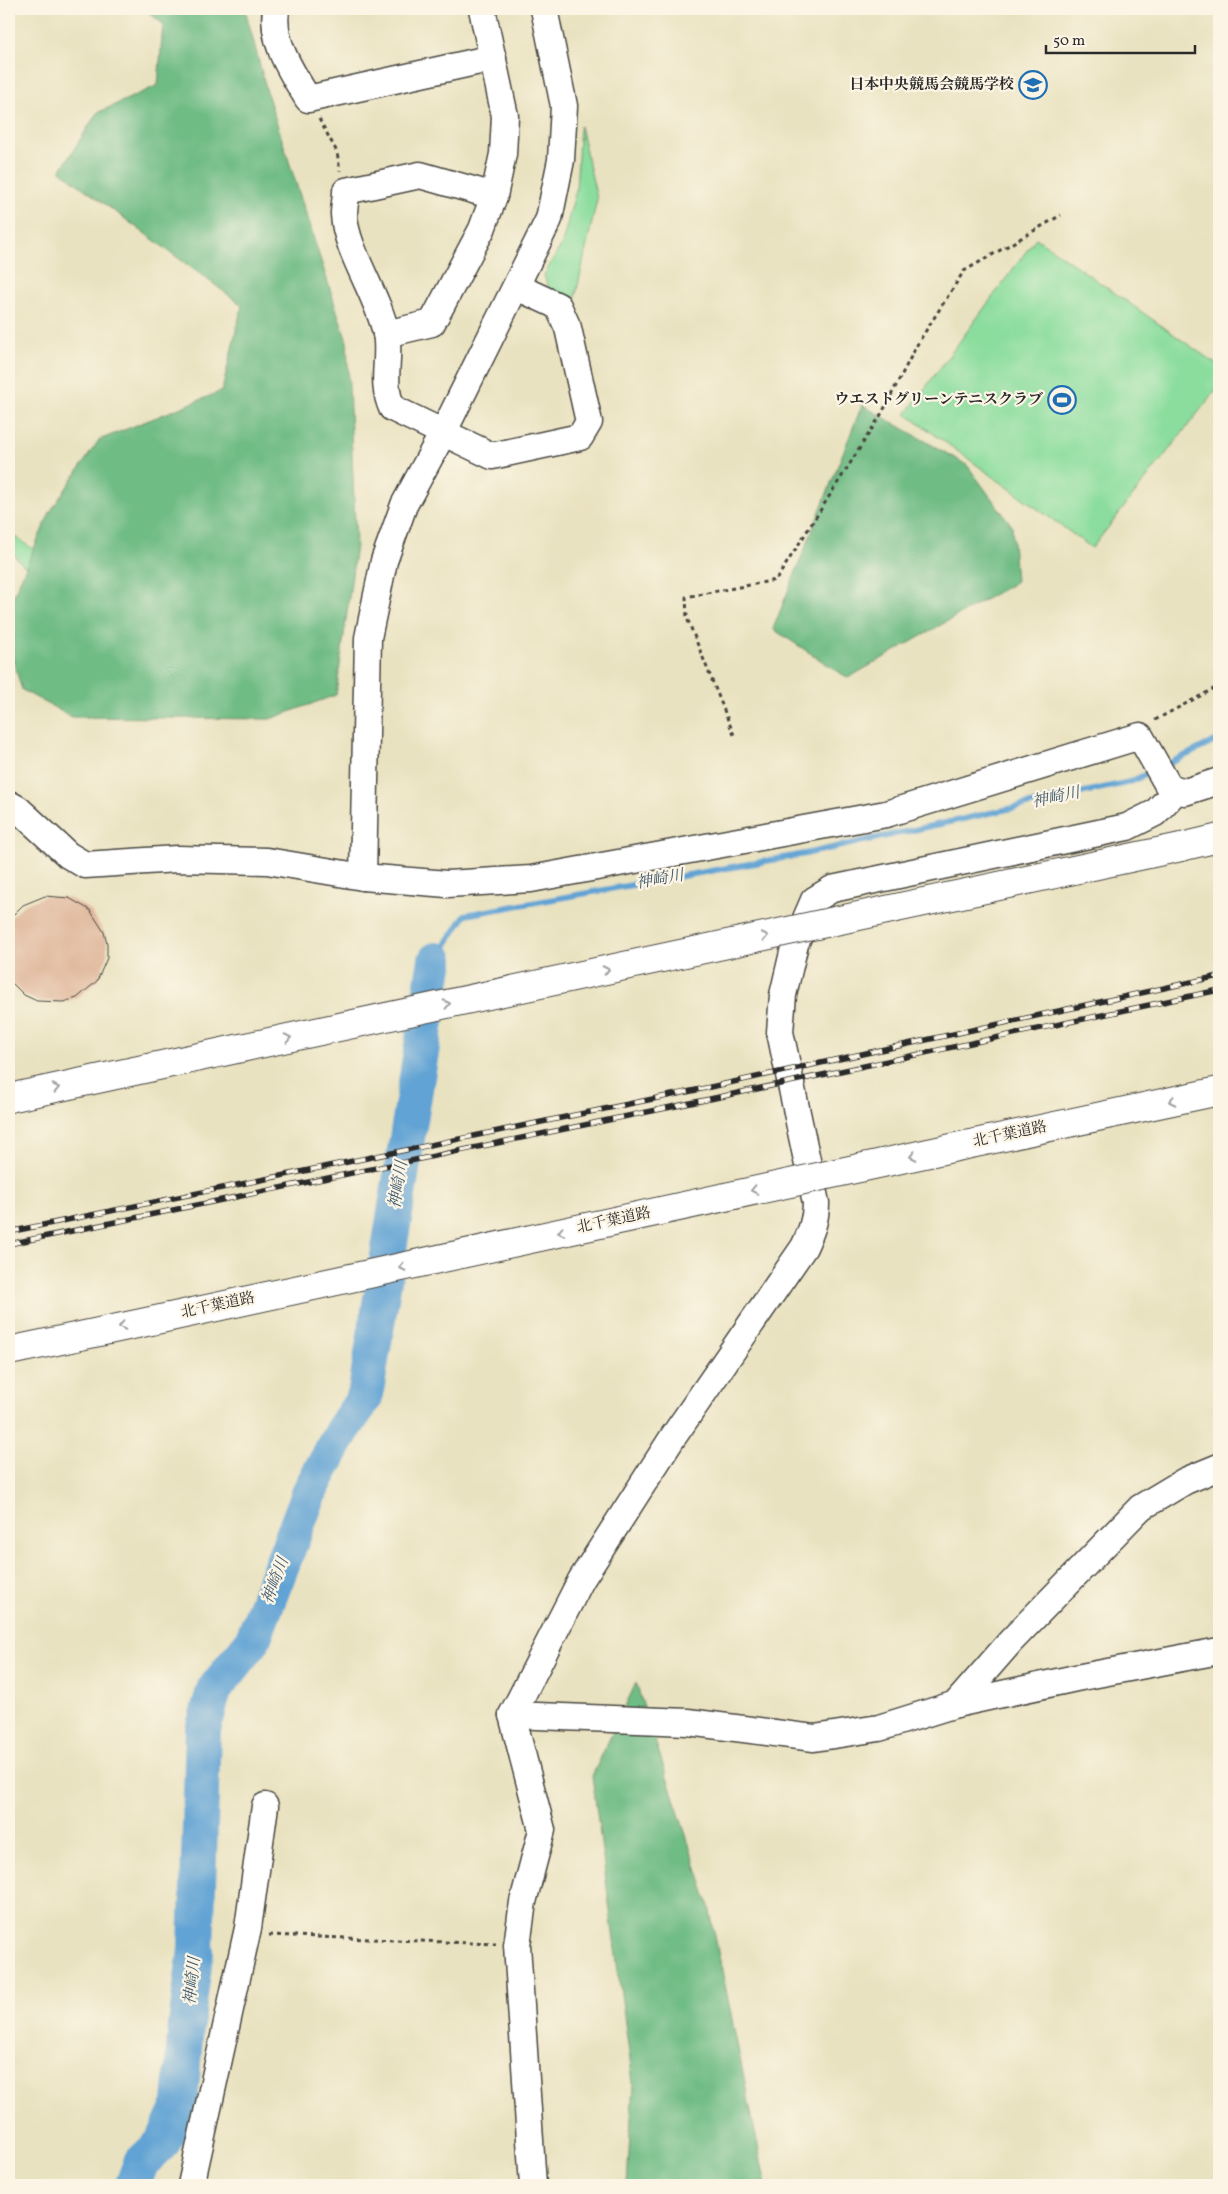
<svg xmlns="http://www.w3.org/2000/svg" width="1228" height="2194" font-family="Vollkorn,'Noto Serif JP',serif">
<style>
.green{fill:#8bdd9e;stroke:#5b8464}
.forest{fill:#70bc85;stroke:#4e7458}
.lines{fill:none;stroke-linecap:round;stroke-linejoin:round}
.stream{stroke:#60a3d4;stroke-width:6}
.river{stroke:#60a3d4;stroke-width:36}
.building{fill:#deb497}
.minor-casing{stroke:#484641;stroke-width:29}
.highway-casing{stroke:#484641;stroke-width:30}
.path{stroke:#484641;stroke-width:3;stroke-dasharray:4 4;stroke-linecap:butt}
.minor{stroke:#fff;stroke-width:26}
.highway{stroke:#fff;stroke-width:28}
.rail-casing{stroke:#2b2b2b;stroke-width:5.5}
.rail{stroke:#fcf5e5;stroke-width:4;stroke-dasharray:11;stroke-linecap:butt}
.highway-bridge-casing{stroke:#484641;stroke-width:30;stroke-linecap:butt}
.highway-bridge{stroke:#fff;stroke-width:28}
.oneway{stroke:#a0a0a0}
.labels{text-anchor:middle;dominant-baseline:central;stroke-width:4.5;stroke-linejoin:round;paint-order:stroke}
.poi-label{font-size:15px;font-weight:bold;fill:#2b2b2b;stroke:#fcf5e5;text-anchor:end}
.street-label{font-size:15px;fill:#2b2b2b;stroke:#fcf5e5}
.water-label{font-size:16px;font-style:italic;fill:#405b6f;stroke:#fcf5e5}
</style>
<rect width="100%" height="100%" fill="#fcf5e5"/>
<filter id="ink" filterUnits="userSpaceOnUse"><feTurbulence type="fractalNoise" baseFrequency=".02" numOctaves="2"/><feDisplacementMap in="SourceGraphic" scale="10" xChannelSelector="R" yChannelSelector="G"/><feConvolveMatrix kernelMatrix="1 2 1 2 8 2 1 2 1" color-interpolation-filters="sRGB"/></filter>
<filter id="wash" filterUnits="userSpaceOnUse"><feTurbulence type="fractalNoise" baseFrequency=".0096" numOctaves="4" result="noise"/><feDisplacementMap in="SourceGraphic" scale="20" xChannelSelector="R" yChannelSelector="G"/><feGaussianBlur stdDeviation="1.12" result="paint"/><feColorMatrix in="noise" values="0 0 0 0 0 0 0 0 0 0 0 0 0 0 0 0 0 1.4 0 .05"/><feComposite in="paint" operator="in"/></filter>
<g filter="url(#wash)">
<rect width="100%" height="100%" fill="#e9e2c0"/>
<g class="green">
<polygon points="580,126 597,199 573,308 549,290 544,275 562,244 576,190"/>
<polygon points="1036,238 1219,366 1219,386 1092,548 906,414"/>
<polygon points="9,533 45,557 29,571 9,550"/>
</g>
<g class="forest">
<polygon points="144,9 245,9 268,96 347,342 356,545 336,695 270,719 72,717 22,690 9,646 9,606 50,512 99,440 222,391 242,305 60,171 97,113 158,85 163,24"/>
<polygon points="862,405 967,465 1012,526 1016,582 848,678 773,629"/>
<polygon points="636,1683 708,1902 766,2185 627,2185 633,2083 592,1776"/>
</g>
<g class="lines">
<g class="stream">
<polyline points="1164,766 1219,739"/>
<polyline points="436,960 465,915 805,854 1130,782 1153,771"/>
</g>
<polyline class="river" points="133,2185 141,2163 163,2142 180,2104 186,2025 196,1950 203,1730 214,1690 252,1642 311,1489 342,1431 365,1397 436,960"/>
</g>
<g id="blocks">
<polygon class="building" points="45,896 69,898 90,910 104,932 107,944 107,958 97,981 77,998 64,1002 37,1001 24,995 9,980 9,919 23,905"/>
</g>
</g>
<g filter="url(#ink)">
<use href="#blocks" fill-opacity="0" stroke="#484641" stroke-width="1"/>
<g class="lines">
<defs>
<g id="minor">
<path d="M 276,9 C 271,42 291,71 308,99 L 493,58"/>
<path d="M 494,196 L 420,175 L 346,191 C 346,199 344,207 344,214 C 345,249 378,295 386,333 C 391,359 380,381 392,408 L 492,456 L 580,437 L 589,422 L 568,328 L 558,306 L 517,287"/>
<polyline points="386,334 432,323 482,229 494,196 503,154 505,116 482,9"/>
<polyline points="9,804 18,809 68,855 85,865 177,859 267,861 363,877 447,884 531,879 886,814 1140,736 1169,787 1185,792 1219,781"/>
<polyline points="363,877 368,638 384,561 404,505 444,431 549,219 561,160 564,106 544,9"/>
<polyline points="956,1704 1076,1678 1219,1651"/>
<polyline points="512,1715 688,1722 814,1738 879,1728 956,1704 1011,1641 1140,1508 1185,1481 1219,1467"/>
<polyline points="191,2185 248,1928 265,1806"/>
<path d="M 533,2185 L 517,1945 L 523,1902 L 542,1830 L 512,1715 L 581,1580 L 673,1437 L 804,1247 C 811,1232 816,1220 816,1203 L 780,1032 L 783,995 L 795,944 L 814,900 L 832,889 L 1127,827 L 1155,813 L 1177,790"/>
</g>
<g id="highway">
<polyline points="1181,847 1219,838"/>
<polyline points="9,1098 241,1048"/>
<polyline points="961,1146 1219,1091"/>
<polyline points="9,1351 170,1317"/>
</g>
</defs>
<use href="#minor" class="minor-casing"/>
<use href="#highway" class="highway-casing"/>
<g class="path">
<polyline points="319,119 337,152 340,171"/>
<polyline points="1155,720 1219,686"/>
<polyline points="734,735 687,618 686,597 776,580 882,413 918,343 964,271 1061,215"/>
<polyline points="269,1935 496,1944"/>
</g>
<use href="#minor" class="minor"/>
<use href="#highway" class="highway"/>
<defs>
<g id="rail">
<polyline points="9,1232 706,1088 1219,976"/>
<polyline points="9,1244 710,1099 1219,990"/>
</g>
</defs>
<use href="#rail" class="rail-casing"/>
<use href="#rail" class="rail"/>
<defs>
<g id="highway-bridge">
<polyline points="241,1048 1181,847"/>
<polyline points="170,1317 961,1146"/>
</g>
</defs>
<use href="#highway-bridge" class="highway-bridge-casing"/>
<use href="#highway-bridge" class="highway-bridge"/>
</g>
<defs><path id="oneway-chevron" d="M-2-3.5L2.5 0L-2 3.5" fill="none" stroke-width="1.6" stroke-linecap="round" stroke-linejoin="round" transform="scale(1.25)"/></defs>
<g class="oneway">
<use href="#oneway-chevron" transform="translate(765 936) rotate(-12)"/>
<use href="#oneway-chevron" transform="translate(606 970) rotate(-12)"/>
<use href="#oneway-chevron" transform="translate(447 1004) rotate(-12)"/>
<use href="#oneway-chevron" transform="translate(288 1038) rotate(-12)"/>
<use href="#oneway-chevron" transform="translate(56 1088) rotate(-12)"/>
<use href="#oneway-chevron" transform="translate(1172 1101) rotate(168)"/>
<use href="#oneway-chevron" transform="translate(913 1156) rotate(168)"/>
<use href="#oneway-chevron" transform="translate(754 1190) rotate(168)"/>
<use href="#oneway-chevron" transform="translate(561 1232) rotate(168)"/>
<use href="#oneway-chevron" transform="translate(402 1267) rotate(168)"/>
<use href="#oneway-chevron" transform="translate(122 1326) rotate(168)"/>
</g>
</g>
<defs>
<symbol id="university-ring" viewBox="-11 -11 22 22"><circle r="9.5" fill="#fcf5e5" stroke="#1f6fb2" stroke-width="1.5"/><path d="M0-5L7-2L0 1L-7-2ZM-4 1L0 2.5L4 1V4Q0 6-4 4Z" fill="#1f6fb2"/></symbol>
<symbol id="stadium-ring" viewBox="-11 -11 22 22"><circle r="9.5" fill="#fcf5e5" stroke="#1f6fb2" stroke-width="1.5"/><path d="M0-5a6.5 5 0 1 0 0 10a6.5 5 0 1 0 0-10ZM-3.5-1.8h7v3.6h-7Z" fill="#1f6fb2"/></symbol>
</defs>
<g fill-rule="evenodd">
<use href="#university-ring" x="1017" y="69" width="32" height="32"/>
<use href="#stadium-ring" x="1046" y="384" width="32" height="32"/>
</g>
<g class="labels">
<g class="poi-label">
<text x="1014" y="85">日本中央競馬会競馬学校</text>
<text x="1043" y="400">ウエストグリーンテニスクラブ</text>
</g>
<g class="street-label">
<text transform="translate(1010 1135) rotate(-12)">北千葉道路</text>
<text transform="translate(614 1221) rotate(-12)">北千葉道路</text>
<text transform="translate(218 1306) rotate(-12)">北千葉道路</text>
</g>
<g class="water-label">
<text transform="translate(1056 798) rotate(-12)">神崎川</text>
<text transform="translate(660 880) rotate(-10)">神崎川</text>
<text transform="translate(399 1185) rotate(-81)">神崎川</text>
<text transform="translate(276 1581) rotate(-69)">神崎川</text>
<text transform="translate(193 1981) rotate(-84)">神崎川</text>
</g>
</g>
<rect width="1228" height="2194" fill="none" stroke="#fcf5e5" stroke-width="30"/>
<path d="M1046 45v8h149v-8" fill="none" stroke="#2b2b2b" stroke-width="2.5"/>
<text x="1053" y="45" font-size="15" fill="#2b2b2b" stroke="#fcf5e5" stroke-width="4" paint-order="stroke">50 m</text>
</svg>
